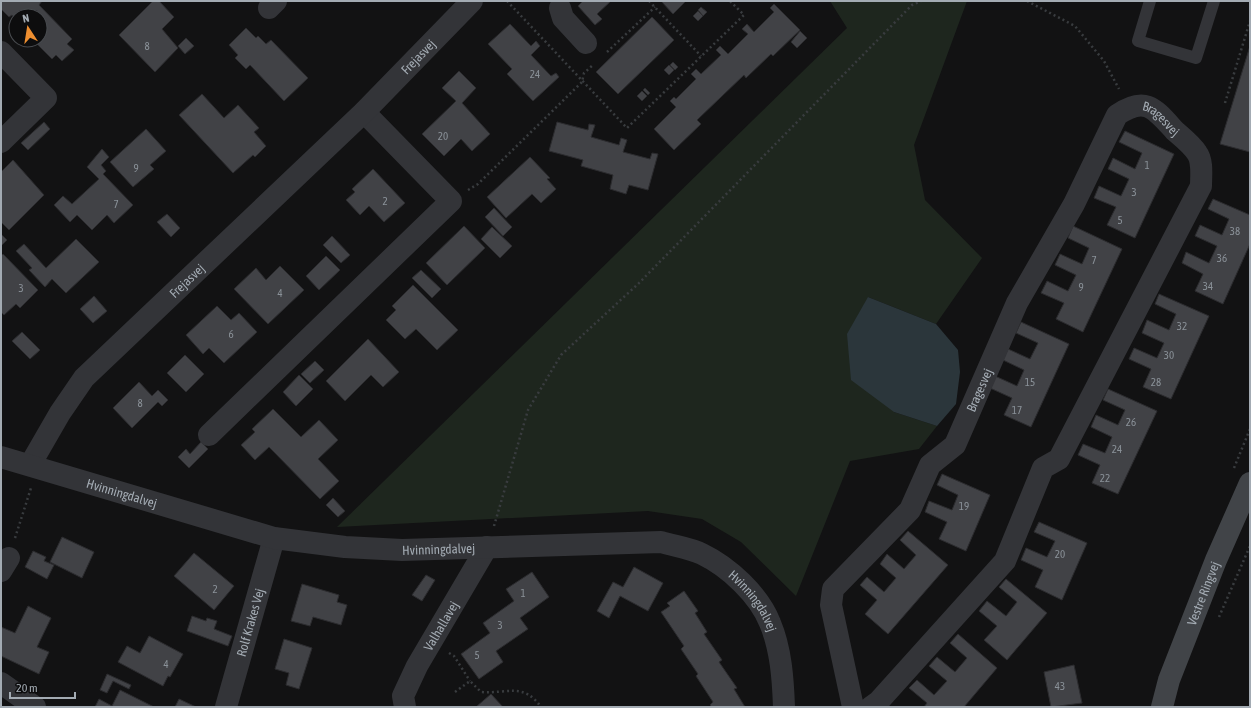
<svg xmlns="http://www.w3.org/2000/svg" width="1251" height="708" font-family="'Asap Condensed',sans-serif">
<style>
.green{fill:#1e261e}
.water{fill:#2b363b}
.building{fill:#414246;stroke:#2c2c2f}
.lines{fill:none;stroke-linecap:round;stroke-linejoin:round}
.path{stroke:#393c3f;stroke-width:2.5;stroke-dasharray:2 3;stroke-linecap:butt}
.service{stroke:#333438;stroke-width:12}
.minor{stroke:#333438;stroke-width:22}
.tertiary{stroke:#333438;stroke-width:22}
.secondary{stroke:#414448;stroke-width:22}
.labels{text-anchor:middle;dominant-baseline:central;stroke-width:3;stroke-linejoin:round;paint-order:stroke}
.number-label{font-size:11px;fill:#8a9198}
.street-label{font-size:13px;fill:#a3abb3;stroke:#0d0d0e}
</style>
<rect width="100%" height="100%" fill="#121213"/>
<polygon class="green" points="830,1 967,1 914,145 925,200 982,258 936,324 868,297 894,412 937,426 919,449 850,461 796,596 741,542 702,519 648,511 337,527 847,28"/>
<polygon class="water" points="868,297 936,324 958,350 960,372 956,404 937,426 894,412 851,380 847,334"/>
<g class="building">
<polygon points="1,1 42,1 39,5 72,39 67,44 74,50 62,61 56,55 52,59 33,40 40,40 40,16 16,16 16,19 12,15 9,17 1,9"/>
<polygon points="153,1 159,1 174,17 162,29 178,48 155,72 119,35"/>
<polygon points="583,1 611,1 597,14 602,19 595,25 578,6"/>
<polygon points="661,1 686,1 673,14"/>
<polygon points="774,4 800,30 773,56 771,54 746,78 744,75 697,120 701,124 674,150 654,129 676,107 670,101 674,97 676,99 696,79 691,74 696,69 701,74 721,55 716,50 720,46 728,54 748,34 742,29 747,24 754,32 774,12 770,8"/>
<polygon points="701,7 707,12 703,16 698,10"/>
<polygon points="698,11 703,16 698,21 693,16"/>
<polygon points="652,17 674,40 618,94 596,72"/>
<polygon points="510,24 531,46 536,41 540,46 531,55 551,76 556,73 559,77 533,101 507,74 512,69 488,44"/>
<polygon points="246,28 256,38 258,36 266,44 271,40 308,78 284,101 250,65 246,69 235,58 238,55 229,45"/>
<polygon points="800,31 807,38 797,48 791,42"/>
<polygon points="186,38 194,46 185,54 178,46"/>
<polygon points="1250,46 1250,152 1220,144"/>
<polygon points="673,62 678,67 675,70 670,65"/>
<polygon points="669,65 674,70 669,75 664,70"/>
<polygon points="459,71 476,88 462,103 490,134 472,151 461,139 444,156 422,134 456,101 442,88"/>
<polygon points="645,88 650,93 648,95 643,90"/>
<polygon points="642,91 647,96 642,101 637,96"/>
<polygon points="202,94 224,118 238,105 259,128 254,132 266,146 255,157 253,155 233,173 179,115"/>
<polygon points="44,122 50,129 28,150 21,143"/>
<polygon points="557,122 588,130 589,124 595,125 591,137 619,145 621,138 627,140 623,152 650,159 652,153 658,154 648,190 629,185 626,194 610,189 613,175 581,166 583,160 549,151"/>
<polygon points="146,129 166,151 150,165 154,169 133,187 110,162"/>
<polygon points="1125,131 1174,154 1135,238 1107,225 1116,207 1094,198 1099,186 1121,196 1129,179 1108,169 1113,158 1135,169 1142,153 1119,142"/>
<polygon points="102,149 109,157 101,165 106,171 103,174 133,205 114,223 107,215 92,230 77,215 70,222 54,205 63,196 72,204 99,179 87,167"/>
<polygon points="530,157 550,178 547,179 556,189 541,203 532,194 506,218 487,197"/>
<polygon points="13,160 44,195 9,230 1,222 1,172"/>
<polygon points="373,169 405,203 384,222 369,206 360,215 346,200 355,192 352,189"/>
<polygon points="1213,199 1250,215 1250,244 1223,304 1195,291 1203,274 1182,263 1186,252 1209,263 1217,246 1195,236 1200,225 1222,235 1229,219 1208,209"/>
<polygon points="494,208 512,227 503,236 485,217"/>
<polygon points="167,214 180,228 171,237 157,222"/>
<polygon points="464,226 485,248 447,285 426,263"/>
<polygon points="1073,226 1122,249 1083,332 1056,319 1064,303 1041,293 1047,281 1068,291 1076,275 1055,265 1060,254 1082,264 1089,248 1068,238"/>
<polygon points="492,227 512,246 500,258 481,239"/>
<polygon points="1,234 7,240 1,246"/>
<polygon points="332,236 350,255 341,263 323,245"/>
<polygon points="76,239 99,262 66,293 52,279 45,287 29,270 32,268 16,251 24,244 46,268"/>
<polygon points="3,254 38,290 20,308 16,304 4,315 1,312 1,256"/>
<polygon points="326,256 340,270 319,290 306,276"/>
<polygon points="280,266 304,290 268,324 234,289 256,268 266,280"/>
<polygon points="421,270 441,289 432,298 412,278"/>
<polygon points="413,285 458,330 437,350 416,329 405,339 386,320 396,310 392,306"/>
<polygon points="1159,294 1209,316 1171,399 1143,387 1151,369 1129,359 1134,348 1157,358 1164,343 1142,333 1147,320 1169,330 1176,314 1155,304"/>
<polygon points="94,296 107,311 93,323 80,309"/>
<polygon points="217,306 231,320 239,313 257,332 224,363 209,348 203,354 186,335"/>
<polygon points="1021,322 1069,344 1031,427 1004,415 1012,398 990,388 995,376 1017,386 1024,370 1003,360 1008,349 1030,359 1038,343 1016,333"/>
<polygon points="22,332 40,350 30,359 12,341"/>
<polygon points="368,339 399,372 383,387 371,375 345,401 326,381"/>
<polygon points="185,355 204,374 186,392 167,373"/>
<polygon points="315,361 324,370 310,383 301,374"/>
<polygon points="299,375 313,389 296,406 283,392"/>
<polygon points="139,382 152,396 158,390 168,400 162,406 158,402 132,428 113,408"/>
<polygon points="1108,389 1157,411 1118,494 1092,483 1100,465 1078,455 1083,444 1105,453 1112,437 1091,427 1096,415 1118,425 1125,410 1103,400"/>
<polygon points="273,409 301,437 319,420 338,440 318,459 339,481 320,499 269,447 255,460 241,445 255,432 252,429"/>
<polygon points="201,442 208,449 189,468 178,457 186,449 190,454"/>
<polygon points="942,474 990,495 966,551 939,539 947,522 925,512 929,501 952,510 958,495 937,485"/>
<polygon points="333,498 345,511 338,517 326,505"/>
<polygon points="1039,522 1087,543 1062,600 1035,587 1043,570 1021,560 1026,548 1047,557 1055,541 1034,532"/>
<polygon points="908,531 948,565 888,634 865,614 877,600 860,585 867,577 884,592 896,578 880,564 887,554 904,569 916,555 900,540"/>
<polygon points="62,537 94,552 82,578 50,562"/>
<polygon points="33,551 46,557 44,561 54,565 47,579 25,567"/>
<polygon points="194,553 234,586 214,610 174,576"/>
<polygon points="634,567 663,583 648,611 620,596 609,618 597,611 613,582 623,587"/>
<polygon points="532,572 549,597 520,618 528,629 496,651 503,662 479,679 461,654 490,633 483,623 514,601 506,589"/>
<polygon points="426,575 435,580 422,601 412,595"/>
<polygon points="1006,579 1047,613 1007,660 984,640 997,626 979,611 987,601 1006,616 1017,602 999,587"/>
<polygon points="302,584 339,595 337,602 347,605 341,625 313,617 310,626 291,621"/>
<polygon points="684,591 698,611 695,613 707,632 704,634 722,660 719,662 737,688 734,689 745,707 712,707 710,705 713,702 696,676 698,674 681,649 684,646 661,612 670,606 667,603"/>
<polygon points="28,606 51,618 37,647 49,652 39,674 1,656 1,627 15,633"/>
<polygon points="192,616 206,621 207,618 217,621 214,629 232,636 228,646 187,631"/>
<polygon points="958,634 997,668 964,707 924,707 927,703 909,688 917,680 934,695 947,681 929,666 937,657 955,672 967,658 950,643"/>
<polygon points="149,636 183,654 170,677 168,676 163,686 118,662 127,646 140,653"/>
<polygon points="284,639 312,648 299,689 286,685 289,673 275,669"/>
<polygon points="1074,665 1082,703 1051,707 1044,672"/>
<polygon points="107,674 131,685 129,689 113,681 107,693 100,690"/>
<polygon points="120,690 154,707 95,707 99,699 112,706"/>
<polygon points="491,694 503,707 476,707"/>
<polygon points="179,699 196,707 175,707"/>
</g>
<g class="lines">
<g class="path">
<polyline points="507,1 627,128 744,15 730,1"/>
<polyline points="649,1 701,56"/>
<polyline points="1027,1 1075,26 1104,61 1119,89"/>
<polyline points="607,52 655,7"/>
<polyline points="1225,103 1250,21"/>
<polyline points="468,190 478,184 582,82 584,73 593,65"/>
<polyline points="1234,468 1250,429"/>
<polyline points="494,526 528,410 561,355 638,284 912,5 921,1"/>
<polyline points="15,538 31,488"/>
<polyline points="1219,617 1250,546"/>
<polyline points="449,653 454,656 470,681"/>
<path d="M 455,692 L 470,681 L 481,692 C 508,694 523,682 541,707"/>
</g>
<polyline class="service" points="1150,1 1138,41 1196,58 1214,1"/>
<g class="minor">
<polyline points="269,8 276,1"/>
<polyline points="560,8 563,18 586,43"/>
<polyline points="1,52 46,98 1,142"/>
<polyline points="209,435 451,201 364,112"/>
<path id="s1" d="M 30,465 L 60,413 L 84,378 L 364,112 L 472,1"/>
<polyline points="1,571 9,558"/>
<polyline points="1,683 35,707"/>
<path id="s2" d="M 226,707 L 274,538"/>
<path id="s3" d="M 405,707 L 403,696 L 417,666 L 487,547"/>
<path id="s4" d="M 853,707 L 831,605 L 833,589 L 910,510 L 930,465 L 955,445 L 1017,303 L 1074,204 L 1117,115 C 1146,95 1155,109 1175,131 C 1182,137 1192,145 1197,153 C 1203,161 1201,176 1201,186 L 1059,459 L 1043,468 L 1005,561 L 878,702 L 871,707"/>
</g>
<path class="tertiary" id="s5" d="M 1,457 L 274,538 L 345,547 L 402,550 L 661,542 C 674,546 690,548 702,554 C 729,567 759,595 770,623 C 781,649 783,679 784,707"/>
<path class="secondary" id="s6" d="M 1162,707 L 1169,680 L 1216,560 L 1250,483"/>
</g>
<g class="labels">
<g class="number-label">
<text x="147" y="46">8</text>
<text x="535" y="74">24</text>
<text x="443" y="136">20</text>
<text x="1147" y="165">1</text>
<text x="136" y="168">9</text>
<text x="1134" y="192">3</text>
<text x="385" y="201">2</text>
<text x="116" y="204">7</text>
<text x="1120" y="220">5</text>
<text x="1235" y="231">38</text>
<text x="1222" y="258">36</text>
<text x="1094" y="260">7</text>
<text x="1208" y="286">34</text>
<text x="1081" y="287">9</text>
<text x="21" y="288">3</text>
<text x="280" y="293">4</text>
<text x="1182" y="326">32</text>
<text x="231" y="334">6</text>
<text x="1169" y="355">30</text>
<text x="1030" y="382">15</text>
<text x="1156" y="382">28</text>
<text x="140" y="403">8</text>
<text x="1017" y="410">17</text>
<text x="1131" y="422">26</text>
<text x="1117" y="449">24</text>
<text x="1105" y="478">22</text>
<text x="964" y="506">19</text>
<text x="1060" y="554">20</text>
<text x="215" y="589">2</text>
<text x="523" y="593">1</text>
<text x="500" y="625">3</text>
<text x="477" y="655">5</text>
<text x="166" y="664">4</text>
<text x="1060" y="686">43</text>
</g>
<g class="street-label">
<text stroke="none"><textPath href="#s1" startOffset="566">Frejasvej</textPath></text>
<text stroke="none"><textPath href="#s4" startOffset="731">Bragesvej</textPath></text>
<text stroke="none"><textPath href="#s1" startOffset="244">Frejasvej</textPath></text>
<text stroke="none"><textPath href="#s4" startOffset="372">Bragesvej</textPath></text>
<text stroke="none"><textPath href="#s5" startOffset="126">Hvinningdalvej</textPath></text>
<text stroke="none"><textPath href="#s5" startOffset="450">Hvinningdalvej</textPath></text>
<text stroke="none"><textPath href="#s6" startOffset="121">Vestre Ringvej</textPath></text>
<text stroke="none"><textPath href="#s5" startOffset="786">Hvinningdalvej</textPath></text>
<text stroke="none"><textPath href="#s2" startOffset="88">Rolf Krakes Vej</textPath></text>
<text stroke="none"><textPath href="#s3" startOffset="91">Valhallavej</textPath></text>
</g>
</g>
<rect width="1251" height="708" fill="none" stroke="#a3abb3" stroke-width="4"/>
<g transform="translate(28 28) rotate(348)"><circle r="19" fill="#0d0d0e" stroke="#494c50"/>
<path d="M0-3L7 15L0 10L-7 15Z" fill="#ed8e30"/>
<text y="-6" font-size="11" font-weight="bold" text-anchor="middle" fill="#a3abb3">N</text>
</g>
<path d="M10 692v6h65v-6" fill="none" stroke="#a3abb3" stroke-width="2"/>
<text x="16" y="692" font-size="12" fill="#a3abb3" stroke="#0d0d0e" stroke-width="3" paint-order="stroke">20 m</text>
</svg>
